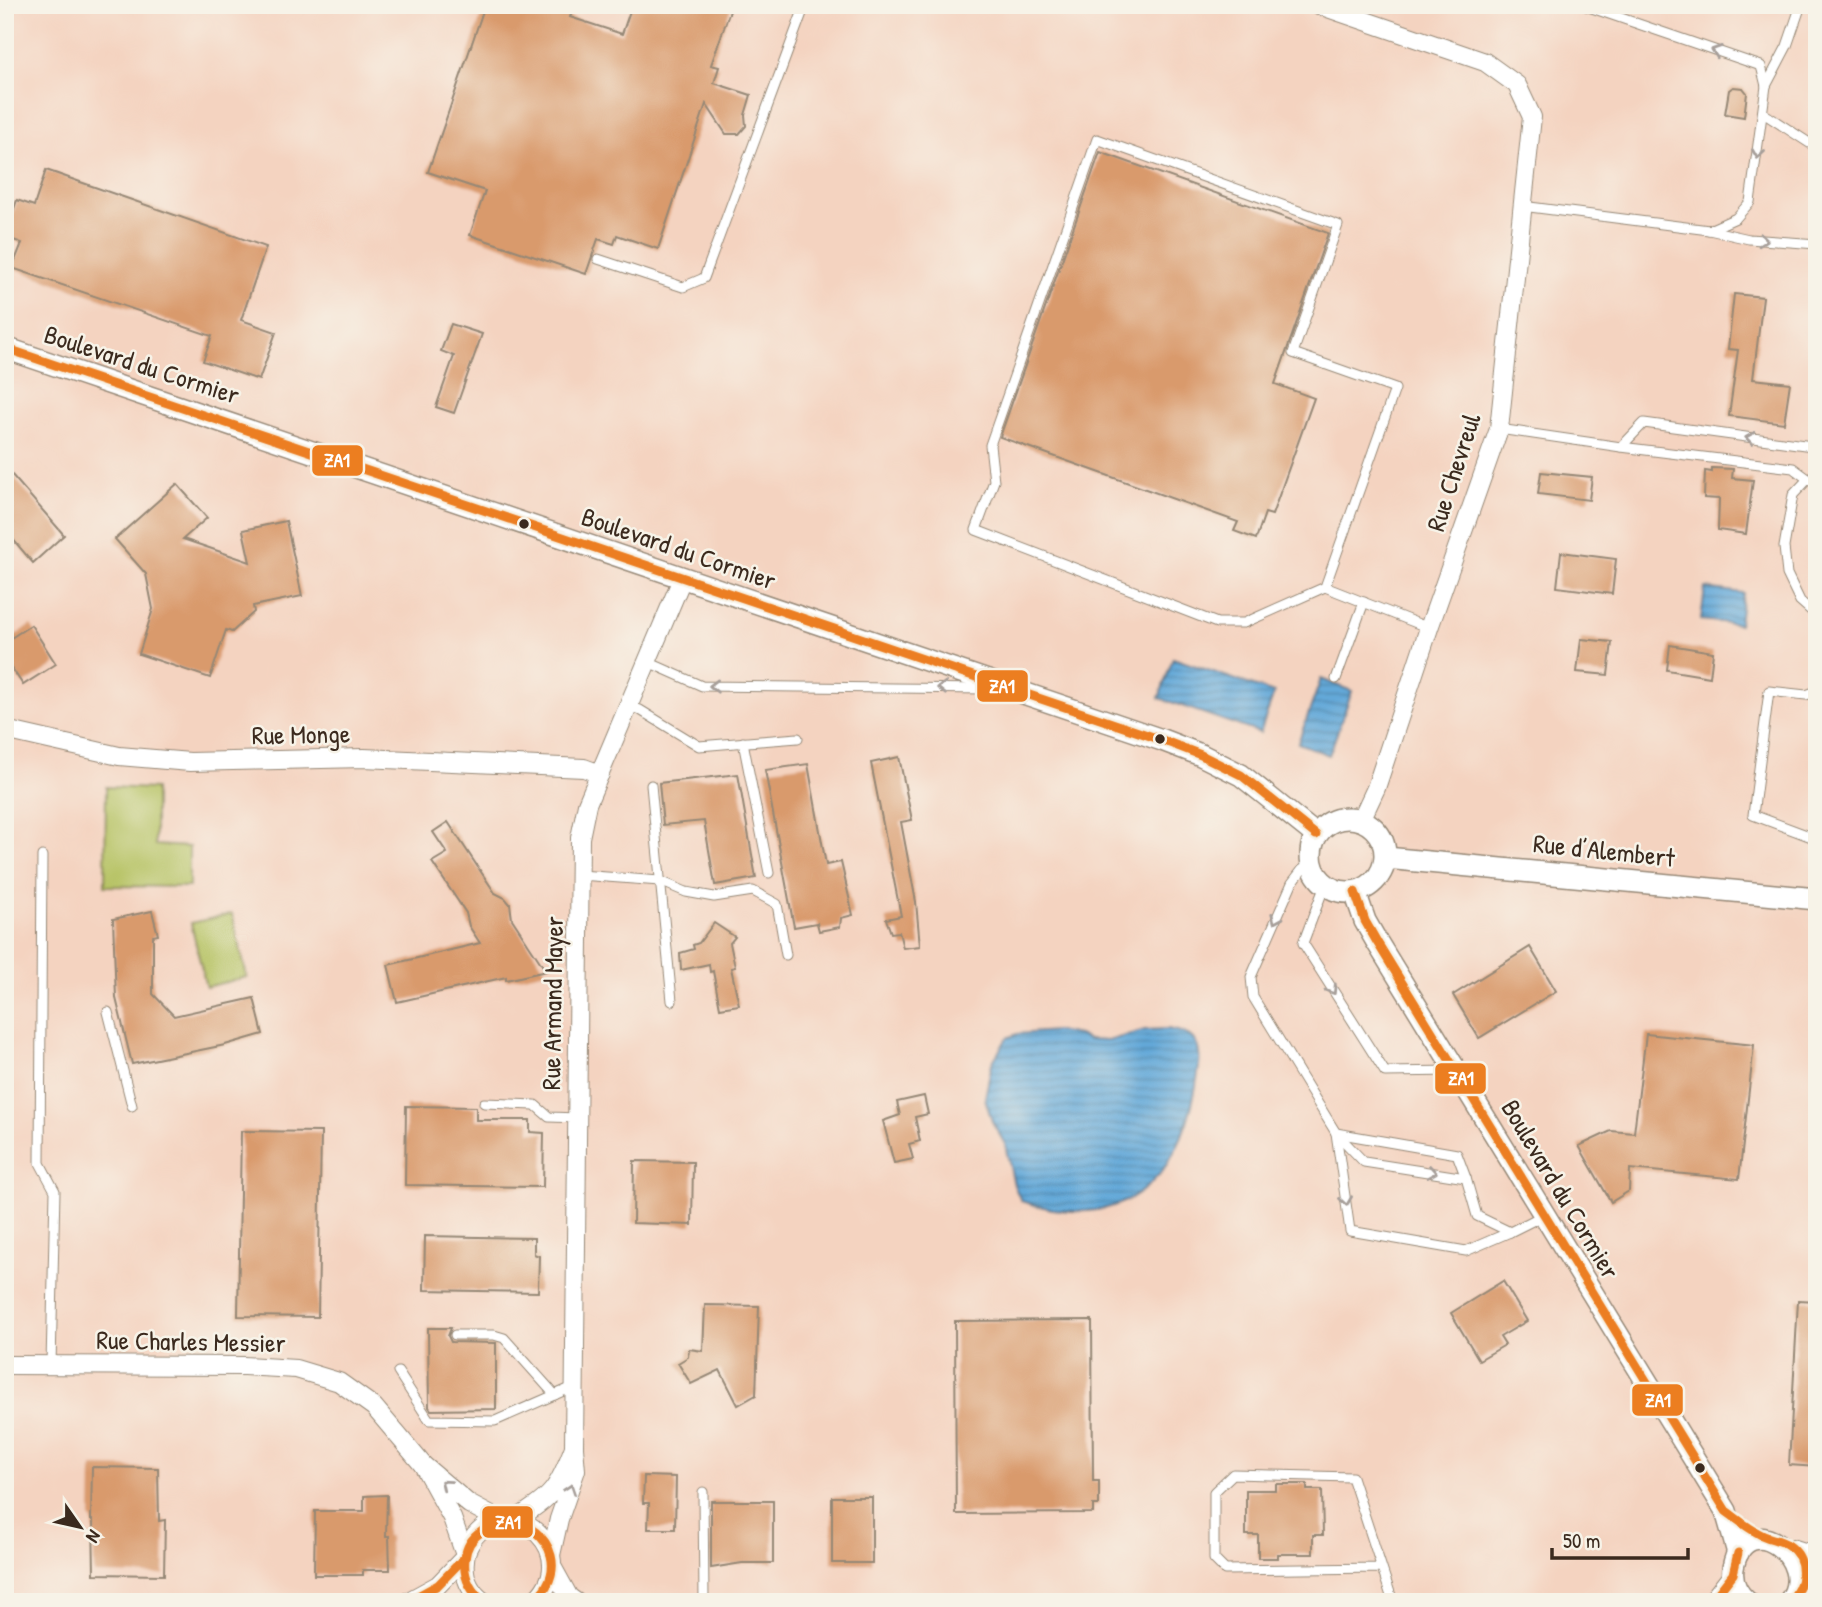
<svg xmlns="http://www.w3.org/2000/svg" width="1822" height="1607" font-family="'Patrick Hand',sans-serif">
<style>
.built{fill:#f4d3c0}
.green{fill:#b6c264;stroke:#787641;stroke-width:2}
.water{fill:url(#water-rules);stroke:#4f6a7c;stroke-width:2}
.building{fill:#d99a6c}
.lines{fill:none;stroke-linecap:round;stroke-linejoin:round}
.service-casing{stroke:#968876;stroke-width:11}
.minor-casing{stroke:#968876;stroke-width:20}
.tertiary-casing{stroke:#968876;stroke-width:24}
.service{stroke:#fff;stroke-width:9}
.minor{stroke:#fff;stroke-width:18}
.tertiary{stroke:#fff;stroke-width:21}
.bus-1-casing{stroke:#f7f3e8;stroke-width:14}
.bus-1{stroke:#ec7e20;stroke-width:9}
.oneway{stroke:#a79f9a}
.bus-dot{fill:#3b2a1e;stroke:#f7f3e8;stroke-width:2.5}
.labels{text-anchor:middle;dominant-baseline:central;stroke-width:5;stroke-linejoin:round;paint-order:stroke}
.street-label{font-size:26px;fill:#3b2a1e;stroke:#f7f3e8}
.line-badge{stroke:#f7f3e8;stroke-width:2.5}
.badge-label{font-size:19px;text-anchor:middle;font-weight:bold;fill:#fff}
</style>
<defs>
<pattern id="water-rules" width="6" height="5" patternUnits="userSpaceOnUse" patternTransform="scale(1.75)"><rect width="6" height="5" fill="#63a9d9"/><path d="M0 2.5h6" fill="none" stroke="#538aaf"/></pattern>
</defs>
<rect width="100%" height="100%" fill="#f7f3e8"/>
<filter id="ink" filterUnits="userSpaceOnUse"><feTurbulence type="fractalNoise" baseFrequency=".0143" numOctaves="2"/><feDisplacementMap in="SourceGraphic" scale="14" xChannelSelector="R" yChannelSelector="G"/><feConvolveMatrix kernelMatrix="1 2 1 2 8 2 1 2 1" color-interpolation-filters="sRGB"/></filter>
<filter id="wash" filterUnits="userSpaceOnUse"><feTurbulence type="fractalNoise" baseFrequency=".00686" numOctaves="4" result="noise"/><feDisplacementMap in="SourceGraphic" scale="28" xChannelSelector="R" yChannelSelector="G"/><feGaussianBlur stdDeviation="1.57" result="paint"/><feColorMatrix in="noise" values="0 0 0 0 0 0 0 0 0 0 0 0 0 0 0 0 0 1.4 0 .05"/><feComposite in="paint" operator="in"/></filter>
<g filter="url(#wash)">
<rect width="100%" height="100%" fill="#f1e7cf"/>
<rect class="built" x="5" y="5" width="1812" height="1597"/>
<g class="green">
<polygon points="106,787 155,789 155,845 189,847 189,887 105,886"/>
<polygon points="232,914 247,977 206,987 191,923"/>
</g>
<g class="water">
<polygon points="1705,588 1743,593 1739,624 1701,620"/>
<polygon points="1173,658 1274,693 1260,733 1159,698"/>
<polygon points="1321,679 1352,691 1329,755 1298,743"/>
<path d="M 1168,1029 C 1177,1031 1186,1032 1193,1039 C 1204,1052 1198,1071 1196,1086 C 1178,1184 1122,1234 1021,1201 L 1014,1185 L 1005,1144 L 992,1121 L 985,1098 L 992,1063 L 1007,1038 L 1017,1034 L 1056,1031 L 1078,1035 L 1088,1040 L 1108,1041 L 1145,1030 Z"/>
</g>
<g id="blocks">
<g class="building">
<polygon points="485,5 574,5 570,17 622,34 632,5 732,5 711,65 719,67 714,83 751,95 745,115 746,126 739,134 726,134 706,104 658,249 617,235 614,244 598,239 586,274 470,235 485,191 428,172"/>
<polygon points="1733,87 1743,88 1747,93 1744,117 1725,114 1729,90"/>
<polygon points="1100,152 1328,233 1275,384 1314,398 1272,515 1265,513 1256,539 1234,531 1238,522 1000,437"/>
<polygon points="46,170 266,247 241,320 276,332 259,380 203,361 212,336 12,268 22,243 5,237 5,235 17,200 34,206"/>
<polygon points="1734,294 1763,297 1753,379 1790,383 1784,423 1729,416 1738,350 1728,349"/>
<polygon points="451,324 482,334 454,413 436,407 454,356 441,351"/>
<polygon points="5,467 64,535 33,563 5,530"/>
<polygon points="1712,468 1733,469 1732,478 1753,480 1746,534 1718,530 1719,499 1704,498 1705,471 1712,472"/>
<polygon points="1541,472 1592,477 1589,500 1538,494"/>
<polygon points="177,484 207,518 183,539 250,562 243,530 286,521 302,596 253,606 254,612 232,632 226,630 210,678 139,654 153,609 146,574 115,539"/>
<polygon points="1561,552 1616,559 1612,594 1557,587"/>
<polygon points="31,625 56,664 23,685 10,665 5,666 5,642"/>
<polygon points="1581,639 1612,642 1608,675 1577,672"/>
<polygon points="1670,645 1713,652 1710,677 1667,670"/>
<polygon points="899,757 912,820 901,822 916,902 920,946 903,948 899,932 891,933 886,919 901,916 871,763"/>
<polygon points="808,764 826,865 841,862 853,915 841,918 840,927 819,931 817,923 794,927 765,770"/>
<polygon points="738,774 756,878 715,885 704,821 663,825 659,783"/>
<polygon points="448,822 495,893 505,898 510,904 512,919 546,971 506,980 506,977 397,1002 388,965 480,943 469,926 466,913 432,862 447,853 433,832"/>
<polygon points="152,911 158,935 153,936 153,994 174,1016 254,998 263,1034 225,1045 132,1064 116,998 113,919"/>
<polygon points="714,923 735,937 730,943 735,967 731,968 739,1005 720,1008 713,971 710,972 709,964 681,970 680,953 694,949 693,945 699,943"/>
<polygon points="1530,947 1556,991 1479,1038 1453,995"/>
<polygon points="1646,1034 1754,1045 1739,1179 1630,1169 1629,1191 1611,1202 1579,1146 1611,1131 1634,1133"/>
<polygon points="924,1096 928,1114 915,1117 920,1141 909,1144 913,1159 894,1163 883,1121 900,1115 897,1102"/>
<polygon points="406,1106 476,1107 476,1120 530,1120 530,1132 544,1133 543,1187 405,1185"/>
<polygon points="241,1131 321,1132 318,1317 238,1316"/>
<polygon points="634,1161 693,1162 692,1225 633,1223"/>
<polygon points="425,1236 534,1238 534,1254 539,1256 538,1292 424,1290"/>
<polygon points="1503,1281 1527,1321 1500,1337 1505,1345 1479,1360 1451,1313"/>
<polygon points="1798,1300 1817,1301 1817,1467 1789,1465"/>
<polygon points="705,1305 759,1306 756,1395 738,1405 720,1370 691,1384 678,1363 688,1357 689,1349 703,1351"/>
<polygon points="1092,1320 1093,1481 1099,1481 1099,1505 1093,1505 1093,1513 956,1514 955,1321"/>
<polygon points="428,1328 451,1328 448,1336 451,1342 496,1343 496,1409 431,1410 429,1407"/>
<polygon points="92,1467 158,1468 159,1521 165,1520 164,1575 94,1574 93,1520 91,1520"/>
<polygon points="644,1476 676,1477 675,1529 648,1529 649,1503 643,1503"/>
<polygon points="1276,1484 1307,1484 1307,1490 1322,1490 1323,1535 1313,1535 1313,1554 1278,1554 1278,1558 1258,1558 1258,1535 1246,1535 1246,1490 1276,1490"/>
<polygon points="387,1495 386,1536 389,1536 390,1570 363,1570 363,1575 314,1575 315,1511 364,1511 364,1496"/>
<rect x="832" y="1497" width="40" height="66"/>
<polygon points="711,1501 773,1501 773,1563 742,1563 711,1568"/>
</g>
</g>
</g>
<g filter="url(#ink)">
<use href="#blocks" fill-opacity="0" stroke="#968876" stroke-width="2"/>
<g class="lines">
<defs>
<g id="service">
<polyline points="1583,5 1761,66 1766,86 1750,202 1736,218 1709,230"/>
<polyline points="1766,86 1787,46 1801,5"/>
<polyline points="1763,113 1817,148"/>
<polyline points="1522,206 1709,230 1749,239 1817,244"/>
<polyline points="598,259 683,287 704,278 805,5"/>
<polyline points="1499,429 1621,447 1793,468 1808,479"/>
<polyline points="1621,447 1644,423 1812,446 1817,449"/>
<polyline points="1817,481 1808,479 1793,495 1784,547 1787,574 1800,601 1817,616"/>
<polyline points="1325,587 1244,623 1217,623 976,530 994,481 990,445 1097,139 1338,225 1293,353 1395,389 1325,587 1429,628"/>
<polyline points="648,662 702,686 987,689"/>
<polyline points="1336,679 1364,602"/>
<polyline points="1817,691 1806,695 1769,691 1753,815 1817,839"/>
<polyline points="629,706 640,710 699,746 798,738"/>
<polyline points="743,742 769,873"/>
<polyline points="651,785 672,1001"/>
<polyline points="42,856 40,1163 55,1191 51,1365"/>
<polyline points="1312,863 1302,870 1292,883 1251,977 1253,997 1336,1133 1364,1162 1466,1178 1477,1216 1510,1232 1544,1215"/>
<polyline points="580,875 660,881 686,892 714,897 753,891 777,904 786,955"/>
<polyline points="1325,885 1303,943 1385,1072 1455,1071"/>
<polyline points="108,1012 132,1106"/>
<polyline points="484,1103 535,1105 549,1117 578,1118"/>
<polyline points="1336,1133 1350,1231 1466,1251 1510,1232"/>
<polyline points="1336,1133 1457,1154 1466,1178"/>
<polyline points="455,1335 494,1335 504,1338 555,1395"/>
<polyline points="398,1372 429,1420 495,1421 575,1386"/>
<polyline points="703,1492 704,1602"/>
<polyline points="1382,1568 1225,1570 1214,1559 1214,1492 1233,1474 1352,1477 1393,1602"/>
</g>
<g id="minor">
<polyline points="1319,5 1485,62 1517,85 1532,117 1499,429 1429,628 1376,788 1361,820"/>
<polyline points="5,730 119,756 190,762 364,758 584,768 600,774"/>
<polyline points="5,1365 244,1366 296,1369 339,1382 374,1407 423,1465"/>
<polyline points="574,1447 580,838 587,804 682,579"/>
<path d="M 514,1521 C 553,1495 557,1492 574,1447 L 576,1470 L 559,1519 L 551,1555"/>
<polyline points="1792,1548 1817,1556"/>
<polyline points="465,1555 452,1518 423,1465 469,1504 501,1521"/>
<polyline points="553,1568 569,1597 576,1602"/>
<polyline points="1801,1585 1817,1577"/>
<polyline points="407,1602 438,1585 465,1557"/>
<path d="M 484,1602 C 470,1592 463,1577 465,1560 C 465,1551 470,1543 475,1536 C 513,1489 587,1556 533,1602"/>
<polyline points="1711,1602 1733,1574"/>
</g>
<g id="tertiary">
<polyline points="5,348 1162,740 1201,755 1241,775 1316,835"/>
<circle cx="1348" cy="855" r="37"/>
<polyline points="1386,858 1817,899"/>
<polyline points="1355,892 1365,921 1377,942 1726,1511 1738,1553"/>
<path d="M 1747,1602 C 1737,1594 1731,1582 1733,1568 C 1745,1502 1822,1561 1789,1602"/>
</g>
</defs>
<use href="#service" class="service-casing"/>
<use href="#minor" class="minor-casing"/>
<use href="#tertiary" class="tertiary-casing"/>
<use href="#service" class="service"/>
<use href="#minor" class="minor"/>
<use href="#tertiary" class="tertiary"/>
<defs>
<g id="bus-1">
<polyline points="5,348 1162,740 1201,755 1241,775 1316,835"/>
<path d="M 1355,892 L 1365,921 L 1377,942 L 1726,1511 C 1736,1518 1746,1527 1758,1533 C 1767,1539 1779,1539 1788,1545 C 1809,1559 1805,1586 1789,1602"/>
<polyline points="407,1602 438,1585 465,1557"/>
<path d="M 484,1602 C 470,1591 463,1577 465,1559 C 466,1548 472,1538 481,1532 C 517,1502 569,1545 547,1585 C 544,1591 538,1596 533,1602"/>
<polyline points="1711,1602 1733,1574 1738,1553"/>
</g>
</defs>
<use href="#bus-1" class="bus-1-casing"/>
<use href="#bus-1" class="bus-1"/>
</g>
<defs><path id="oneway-chevron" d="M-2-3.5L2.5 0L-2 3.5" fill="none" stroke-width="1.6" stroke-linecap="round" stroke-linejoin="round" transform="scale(1.75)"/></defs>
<g class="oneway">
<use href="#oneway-chevron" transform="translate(1716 51) rotate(-161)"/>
<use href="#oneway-chevron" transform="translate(1758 154) rotate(98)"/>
<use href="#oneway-chevron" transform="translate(1763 240) rotate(5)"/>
<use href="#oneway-chevron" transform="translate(1750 438) rotate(-172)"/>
<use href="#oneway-chevron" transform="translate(714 686) rotate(-179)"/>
<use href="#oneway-chevron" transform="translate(942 688) rotate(-179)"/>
<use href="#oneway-chevron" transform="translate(1276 919) rotate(113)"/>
<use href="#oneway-chevron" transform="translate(1332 990) rotate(58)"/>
<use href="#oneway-chevron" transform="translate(1432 1172) rotate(9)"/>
<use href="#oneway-chevron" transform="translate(1346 1201) rotate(82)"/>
<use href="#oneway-chevron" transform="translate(445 1484) rotate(-140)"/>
<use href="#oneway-chevron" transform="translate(570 1489) rotate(-71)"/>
</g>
</g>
<g class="bus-dot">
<circle cx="524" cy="524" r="6"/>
<circle cx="1160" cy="739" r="6"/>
<circle cx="1700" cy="1468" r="6"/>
</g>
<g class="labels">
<g class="street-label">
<text transform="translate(142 364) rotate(18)">Boulevard du Cormier</text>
<text transform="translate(1453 472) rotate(-72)">Rue Chevreul</text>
<text transform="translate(679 548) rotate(19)">Boulevard du Cormier</text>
<text transform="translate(301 734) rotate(-1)">Rue Monge</text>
<text transform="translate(1604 850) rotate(6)">Rue d’Alembert</text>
<text transform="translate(552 1003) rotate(-89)">Rue Armand Mayer</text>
<text transform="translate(1561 1189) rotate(59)">Boulevard du Cormier</text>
<text transform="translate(191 1341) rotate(1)">Rue Charles Messier</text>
</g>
</g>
<g class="line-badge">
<rect x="311" y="444" width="53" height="33" rx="7" fill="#ec7e20"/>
<rect x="976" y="669" width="53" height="34" rx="7" fill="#ec7e20"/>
<rect x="1434" y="1062" width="53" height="33" rx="7" fill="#ec7e20"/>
<rect x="1631" y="1383" width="53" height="34" rx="7" fill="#ec7e20"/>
<rect x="481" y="1505" width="53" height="34" rx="7" fill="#ec7e20"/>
</g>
<g class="badge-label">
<text x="337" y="467">ZA1</text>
<text x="1002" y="693">ZA1</text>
<text x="1461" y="1085">ZA1</text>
<text x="1658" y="1407">ZA1</text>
<text x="508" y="1529">ZA1</text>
</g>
<rect width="1822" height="1607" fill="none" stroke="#f7f3e8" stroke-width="28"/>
<g transform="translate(80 1527) rotate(124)" stroke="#f7f3e8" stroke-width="5" paint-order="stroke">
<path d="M0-5L12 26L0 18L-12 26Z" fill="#3b2a1e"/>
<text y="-10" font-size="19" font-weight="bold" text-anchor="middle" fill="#3b2a1e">N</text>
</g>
<path d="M1552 1548v10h136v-10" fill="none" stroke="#3b2a1e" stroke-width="3.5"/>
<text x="1563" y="1548" font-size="21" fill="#3b2a1e" stroke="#f7f3e8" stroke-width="5" paint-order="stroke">50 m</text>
</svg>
